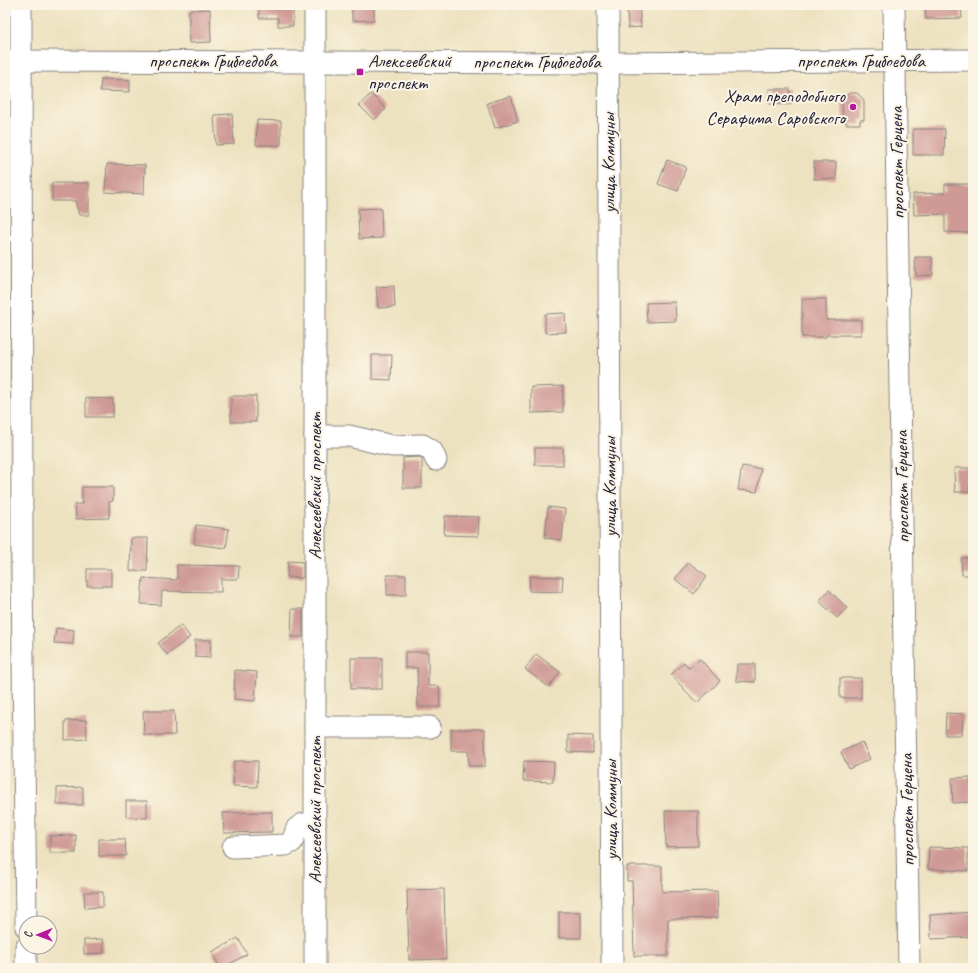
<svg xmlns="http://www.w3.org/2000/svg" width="978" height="973" font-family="Caveat,sans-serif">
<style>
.building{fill:#cf9a95}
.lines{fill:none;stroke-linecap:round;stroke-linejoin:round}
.minor-casing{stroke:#88827e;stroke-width:23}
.minor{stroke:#fff;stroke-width:21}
.poi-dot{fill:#b5179e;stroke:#fcf5e5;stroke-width:1.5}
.labels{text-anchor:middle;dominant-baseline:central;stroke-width:4;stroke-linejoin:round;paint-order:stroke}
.street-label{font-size:19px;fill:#22223b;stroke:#fcf5e5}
.poi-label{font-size:19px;fill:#22223b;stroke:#fcf5e5;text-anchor:start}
</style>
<rect width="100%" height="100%" fill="#fcf5e5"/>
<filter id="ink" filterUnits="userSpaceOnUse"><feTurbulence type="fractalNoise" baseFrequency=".025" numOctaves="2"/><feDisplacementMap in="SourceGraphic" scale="8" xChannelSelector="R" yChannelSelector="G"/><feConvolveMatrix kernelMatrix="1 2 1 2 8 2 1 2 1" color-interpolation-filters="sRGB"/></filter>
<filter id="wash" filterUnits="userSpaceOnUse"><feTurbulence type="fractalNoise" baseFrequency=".012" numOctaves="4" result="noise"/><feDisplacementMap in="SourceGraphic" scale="16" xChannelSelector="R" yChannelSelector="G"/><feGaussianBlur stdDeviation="0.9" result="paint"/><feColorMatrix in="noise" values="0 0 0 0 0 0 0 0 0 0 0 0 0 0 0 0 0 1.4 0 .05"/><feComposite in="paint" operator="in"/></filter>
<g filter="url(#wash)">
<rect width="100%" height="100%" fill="#ede2c0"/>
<g id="blocks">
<g class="building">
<polygon points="259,5 293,5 293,26 278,26 278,18 259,18"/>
<polygon points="352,5 374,5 374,20 352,21"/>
<polygon points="627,5 639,5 641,27 628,28"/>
<polygon points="925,5 961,5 962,18 926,19"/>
<polygon points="210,9 211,42 189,43 189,10"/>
<polygon points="101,79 130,80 130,92 100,91"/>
<rect x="769" y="89" width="21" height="15"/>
<polygon points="849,93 857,93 864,100 864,120 860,120 860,124 846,124 846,120 843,120 842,100"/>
<polygon points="371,94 386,109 374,120 359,105"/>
<polygon points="511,96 518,121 495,128 487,103"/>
<polygon points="232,114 234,144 216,145 214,115"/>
<polygon points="257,120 281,121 281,145 256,145"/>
<polygon points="913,129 945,129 944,155 913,155"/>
<polygon points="667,160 686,167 678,191 658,184"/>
<rect x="814" y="162" width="22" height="17"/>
<polygon points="107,164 145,165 144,194 105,192"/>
<polygon points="52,183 89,183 89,215 79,215 75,201 52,201"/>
<polygon points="945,184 973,184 972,233 945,232 945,214 914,215 913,194 945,193"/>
<polygon points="381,208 382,238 359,239 358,209"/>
<polygon points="915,257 932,257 933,275 916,276"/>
<polygon points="394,286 395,307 378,308 376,287"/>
<polygon points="802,299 826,299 826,320 861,320 861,335 826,335 826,337 802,337"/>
<polygon points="675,302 676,321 647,322 646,303"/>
<polygon points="565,313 566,332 545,333 545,314"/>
<polygon points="372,355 392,355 391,380 372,379"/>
<polygon points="563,386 563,412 531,413 531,387"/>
<rect x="231" y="396" width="25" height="26"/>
<polygon points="86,398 113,399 113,417 86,417"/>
<rect x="535" y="448" width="28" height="17"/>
<polygon points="420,457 422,459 422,488 403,488 403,458"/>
<polygon points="742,466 761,469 757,492 738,490"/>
<polygon points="954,468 973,468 973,482 970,483 970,492 955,492"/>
<polygon points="82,487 113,487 113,501 109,502 109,518 76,519 75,504 82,504"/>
<polygon points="548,507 565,509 562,540 545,538"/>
<polygon points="445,516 479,517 478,536 444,535"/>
<polygon points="196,525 229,529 226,548 194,544"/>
<polygon points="131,538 148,538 147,571 130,571"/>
<polygon points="961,558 973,558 973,575 962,575"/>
<polygon points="288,561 303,562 303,578 287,577"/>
<polygon points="688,562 707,576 694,594 675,579"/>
<polygon points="177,565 239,566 238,579 221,579 221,592 162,591 161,605 141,604 143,578 177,580"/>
<rect x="87" y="569" width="24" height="17"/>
<rect x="387" y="575" width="19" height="20"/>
<polygon points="530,576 563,577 562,592 529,591"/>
<polygon points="829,590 847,608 837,618 819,601"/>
<polygon points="292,609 303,609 303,637 291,637"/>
<polygon points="181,625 190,637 167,655 158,643"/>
<polygon points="56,628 74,630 73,644 54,643"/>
<polygon points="195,640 211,640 210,658 195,657"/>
<polygon points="405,652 428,652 428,686 439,686 440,707 418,707 417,668 405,668"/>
<polygon points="536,654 560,672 549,687 525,669"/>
<rect x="351" y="658" width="31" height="31"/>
<polygon points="700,659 720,681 697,703 671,675 684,662 689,668"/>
<polygon points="737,664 755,664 755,682 736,681"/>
<polygon points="235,670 257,672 255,701 234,699"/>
<rect x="840" y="678" width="21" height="20"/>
<polygon points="143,711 174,711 175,735 144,735"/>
<polygon points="946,713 963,714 962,735 945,735"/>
<polygon points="86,720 87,739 65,740 65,721"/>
<polygon points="451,729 485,729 485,766 469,766 468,751 451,751"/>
<polygon points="568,735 593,736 593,753 568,752"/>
<polygon points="862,742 870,759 849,769 841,752"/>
<polygon points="234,761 258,761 257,787 233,786"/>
<polygon points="524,761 554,762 553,782 523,781"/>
<polygon points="970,777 971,802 953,803 952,778"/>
<polygon points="83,787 83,805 57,805 57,788"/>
<polygon points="126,801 147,801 147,818 126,817"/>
<polygon points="665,811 698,811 698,846 666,847"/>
<polygon points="272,812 272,832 224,833 223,813"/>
<polygon points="76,835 76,853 50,853 50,836"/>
<polygon points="99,839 125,839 126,856 99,856"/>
<polygon points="929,847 968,848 968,871 928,869"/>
<polygon points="627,866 662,866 662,892 717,891 718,918 668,919 668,956 634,956 632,881 627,881"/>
<polygon points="444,889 446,959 409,960 407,890"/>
<polygon points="84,892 103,892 103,907 85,908"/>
<rect x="559" y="912" width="22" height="26"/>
<polygon points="973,912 973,937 931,939 930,915"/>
<polygon points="238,938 247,954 223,968 220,968 212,952"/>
<polygon points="103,939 104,953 84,954 84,940"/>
</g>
</g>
</g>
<g filter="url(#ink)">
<use href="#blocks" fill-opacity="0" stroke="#88827e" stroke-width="1"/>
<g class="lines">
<defs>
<g id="minor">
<polyline points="21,5 22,570 26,927"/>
<polyline points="315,5 315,968"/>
<polyline points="608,5 612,968"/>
<polyline points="894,5 909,968"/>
<polyline points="5,61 608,63 973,60"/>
<polyline points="315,436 349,436 392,446 423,445 432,451 436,460"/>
<polyline points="315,727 430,727"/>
<polyline points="233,847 286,845 292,842 297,828 303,824 315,824"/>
<polyline points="26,947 26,968"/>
</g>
</defs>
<use href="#minor" class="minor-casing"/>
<use href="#minor" class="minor"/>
</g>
</g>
<g class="poi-dot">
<rect x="356" y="68" width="8" height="8" rx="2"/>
<circle cx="853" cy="107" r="4"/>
</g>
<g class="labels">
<g class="street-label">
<text x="213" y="61">проспект Грибоедова</text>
<text x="861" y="61">проспект Грибоедова</text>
<text x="537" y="62">проспект Грибоедова</text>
<text transform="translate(609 163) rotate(-90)">улица Коммуны</text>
<text transform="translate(897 163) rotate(-91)">проспект Герцена</text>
<text transform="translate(315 486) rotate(-90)">Алексеевский проспект</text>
<text transform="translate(610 487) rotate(-90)">улица Коммуны</text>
<text transform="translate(902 487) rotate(-91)">проспект Герцена</text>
<text transform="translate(315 810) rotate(-90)">Алексеевский проспект</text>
<text transform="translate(611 810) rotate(-90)">улица Коммуны</text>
<text transform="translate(907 810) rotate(-91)">проспект Герцена</text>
</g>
<g class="poi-label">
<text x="368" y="61">Алексеевский<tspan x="368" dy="22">проспект</tspan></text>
<text x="845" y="96" text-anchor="end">Храм преподобного<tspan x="845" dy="22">Серафима Саровского</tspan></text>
</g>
</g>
<rect width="978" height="973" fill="none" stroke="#fcf5e5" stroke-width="20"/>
<g transform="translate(38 935) rotate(269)"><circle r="19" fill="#fcf5e5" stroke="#a5a1a1"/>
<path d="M0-3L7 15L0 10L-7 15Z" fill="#b5179e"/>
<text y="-6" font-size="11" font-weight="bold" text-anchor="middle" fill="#22223b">С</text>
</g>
</svg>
